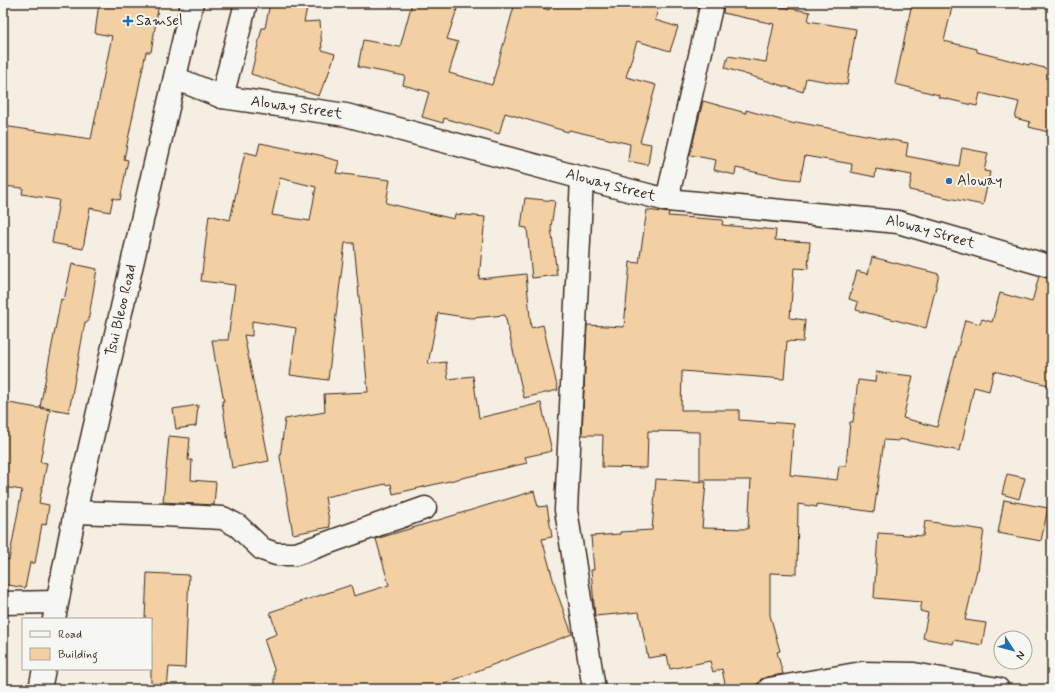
<svg xmlns="http://www.w3.org/2000/svg" width="1055" height="692" font-family="Mynerve,sans-serif">
<style>
.building{fill:#f3d0a3;stroke:#3b2a1e;fill-rule:evenodd}
.lines{fill:none;stroke-linecap:round;stroke-linejoin:round}
.minor-casing{stroke:#3b2a1e;stroke-width:25}
.minor{stroke:#f6f6f2;stroke-width:22}
.poi-dot{fill:#1f6fb2;stroke:#f6f6f2;stroke-width:1.5}
.labels{text-anchor:middle;dominant-baseline:central;stroke-width:4;stroke-linejoin:round;paint-order:stroke}
.poi-label{font-size:15px;fill:#3b2a1e;stroke:#f6f6f2;text-anchor:start}
.street-label{font-size:15px;fill:#3b2a1e;stroke:#f6f6f2}
</style>
<rect width="100%" height="100%" fill="#f5eee2"/>
<filter id="ink" filterUnits="userSpaceOnUse"><feTurbulence type="fractalNoise" baseFrequency=".025" numOctaves="2"/><feDisplacementMap in="SourceGraphic" scale="8" xChannelSelector="R" yChannelSelector="G"/><feConvolveMatrix kernelMatrix="1 2 1 2 8 2 1 2 1" color-interpolation-filters="sRGB"/></filter>
<g filter="url(#ink)">
<g class="building">
<polygon points="99,3 159,3 151,52 146,52 124,159 128,160 120,200 113,198 110,212 90,208 83,249 52,243 59,200 22,194 23,188 3,186 3,126 91,139 112,36 95,33"/>
<polygon points="270,3 293,3 292,5 307,8 304,22 320,21 322,50 335,54 326,81 325,80 319,96 251,74 262,28 265,28"/>
<polygon points="412,3 459,3 447,39 458,42 449,73 492,85 515,3 527,3 549,10 550,3 660,3 655,20 678,27 670,51 637,41 626,77 656,85 640,142 651,144 648,165 628,161 630,144 569,130 568,132 505,113 499,134 444,118 443,123 422,117 429,92 403,85 405,76 358,67 363,40 400,47"/>
<polygon points="724,3 777,3 776,6 810,12 808,21 856,29 847,85 806,78 803,92 725,68 728,56 766,62 774,24 723,13"/>
<polygon points="912,3 953,3 944,41 977,49 977,52 1029,65 1029,64 1052,70 1047,89 1052,90 1052,133 1029,127 1030,122 1015,118 1019,102 980,93 977,106 938,97 939,95 895,84"/>
<polygon points="703,101 746,113 746,110 795,124 796,122 908,143 906,156 959,166 962,148 988,153 984,171 990,172 983,205 909,190 912,175 876,169 875,177 851,172 852,164 805,156 800,180 782,178 736,168 735,175 714,170 716,160 690,155"/>
<path d="M 260,143 L 324,156 L 324,157 L 339,161 L 336,173 L 390,180 L 386,203 L 454,219 L 455,214 L 485,217 L 479,279 L 526,274 L 531,328 L 543,325 L 558,390 L 524,398 L 505,315 L 471,318 L 438,313 L 428,364 L 446,362 L 448,379 L 473,376 L 479,418 L 541,403 L 552,451 L 525,457 L 527,463 L 393,494 L 391,484 L 386,485 L 386,484 L 325,497 L 330,527 L 293,534 L 280,457 L 285,419 L 325,412 L 324,394 L 368,392 L 354,243 L 345,243 L 328,380 L 290,375 L 296,328 L 252,321 L 252,336 L 244,335 L 269,461 L 232,468 L 222,401 L 224,401 L 217,365 L 216,365 L 212,340 L 228,340 L 235,285 L 201,281 L 209,215 L 230,220 L 245,152 L 257,155 ZM 280,178 L 316,187 L 310,221 L 272,215 Z"/>
<polygon points="525,198 555,201 551,227 557,275 532,278 527,228 521,227"/>
<polygon points="647,210 669,213 668,216 723,220 722,225 776,230 775,240 810,242 808,269 794,268 790,318 805,320 803,342 787,341 784,379 682,371 681,410 739,410 739,420 794,424 790,475 837,480 839,466 846,466 850,422 853,422 858,380 875,382 876,372 913,376 903,418 937,427 965,320 980,324 982,319 992,322 1000,293 1032,302 1039,276 1052,279 1052,386 994,371 989,391 974,387 960,451 899,439 899,441 884,440 874,512 817,504 817,507 798,504 797,574 770,573 770,615 780,651 777,652 783,674 767,677 761,679 758,684 739,689 726,689 722,669 713,672 710,661 670,669 667,655 648,658 639,612 595,616 591,570 594,570 591,536 620,534 620,532 652,530 656,479 706,482 702,528 748,529 751,480 700,480 700,432 648,431 647,468 602,467 603,435 582,435 587,325 624,327 630,262 639,263"/>
<polygon points="872,257 939,274 926,328 856,310 858,302 849,299 857,271 868,274"/>
<polygon points="72,264 97,269 88,322 85,322 69,412 40,407 61,299 64,300"/>
<polygon points="3,402 50,410 40,462 47,463 39,503 49,505 46,525 42,524 35,563 30,563 25,588 3,584 3,558 9,560 22,490 3,487"/>
<polygon points="198,405 196,426 176,429 173,409"/>
<polygon points="169,436 190,438 188,460 192,460 191,480 216,482 214,505 163,502"/>
<polygon points="1007,474 1025,478 1019,499 1002,494"/>
<polygon points="534,491 538,507 547,506 552,537 542,539 556,590 572,634 441,685 442,689 274,689 274,669 264,639 277,634 270,612 351,585 354,596 389,585 376,539"/>
<polygon points="1004,500 1048,508 1041,541 998,533"/>
<polygon points="925,521 984,530 978,570 977,570 965,620 986,623 982,645 954,640 953,644 923,638 928,613 920,611 922,602 874,598 878,533 923,536"/>
<polygon points="147,573 189,575 185,668 169,667 167,689 151,689 151,619 145,619"/>
</g>
<g class="lines">
<defs>
<g id="minor">
<path id="s1" d="M 175,78 L 222,97 L 346,115 L 582,178 L 667,200 L 898,222 L 1052,267"/>
<polyline points="222,97 246,3"/>
<polyline points="582,178 566,510 594,689"/>
<polyline points="667,200 712,3"/>
<polyline points="75,512 163,515 223,518 238,526 262,549 276,554 296,554 425,508"/>
<polyline points="3,603 57,602"/>
<path id="s2" d="M 54,619 L 75,512 L 192,3"/>
<polyline points="40,689 44,669"/>
<polyline points="769,689 862,673 914,674 998,689"/>
</g>
</defs>
<use href="#minor" class="minor-casing"/>
<use href="#minor" class="minor"/>
</g>
</g>
<g class="poi-dot">
<path d="M126 15h4v4h4v4h-4v4h-4v-4h-4v-4h4z"/>
<circle cx="949" cy="181" r="4"/>
</g>
<g class="labels">
<g class="poi-label">
<text x="136" y="21">Samsel</text>
<text x="957" y="181">Aloway</text>
</g>
<g class="street-label">
<text stroke="none"><textPath href="#s1" startOffset="126">Aloway Street</textPath></text>
<text stroke="none"><textPath href="#s1" startOffset="450">Aloway Street</textPath></text>
<text stroke="none"><textPath href="#s1" startOffset="774">Aloway Street</textPath></text>
<text stroke="none"><textPath href="#s2" startOffset="316">Tsui Bleoo Road</textPath></text>
</g>
</g>
<rect width="1055" height="692" fill="none" stroke="#f6f6f2" stroke-width="16"/>
<rect x="8" y="8" width="1039" height="676" fill="none" stroke="#3b2a1e" stroke-width="1.5" filter="url(#ink)"/>
<rect x="22" y="618" width="130" height="52" fill="#f6f6f2" stroke="#aba49d"/>
<rect x="30" y="631" width="20" height="6" fill="#f6f6f2" stroke="#aba49d"/>
<text x="58" y="638" font-size="12" fill="#3b2a1e">Road</text>
<rect x="30" y="648" width="20" height="12" fill="#f3d0a3" stroke="#aba49d"/>
<text x="58" y="658" font-size="12" fill="#3b2a1e">Building</text>
<g transform="translate(1013 650) rotate(126)"><circle r="19" fill="#f6f6f2" stroke="#aba49d"/>
<path d="M0-3L7 15L0 10L-7 15Z" fill="#1f6fb2"/>
<text y="-6" font-size="11" font-weight="bold" text-anchor="middle" fill="#3b2a1e">N</text>
</g>
</svg>
